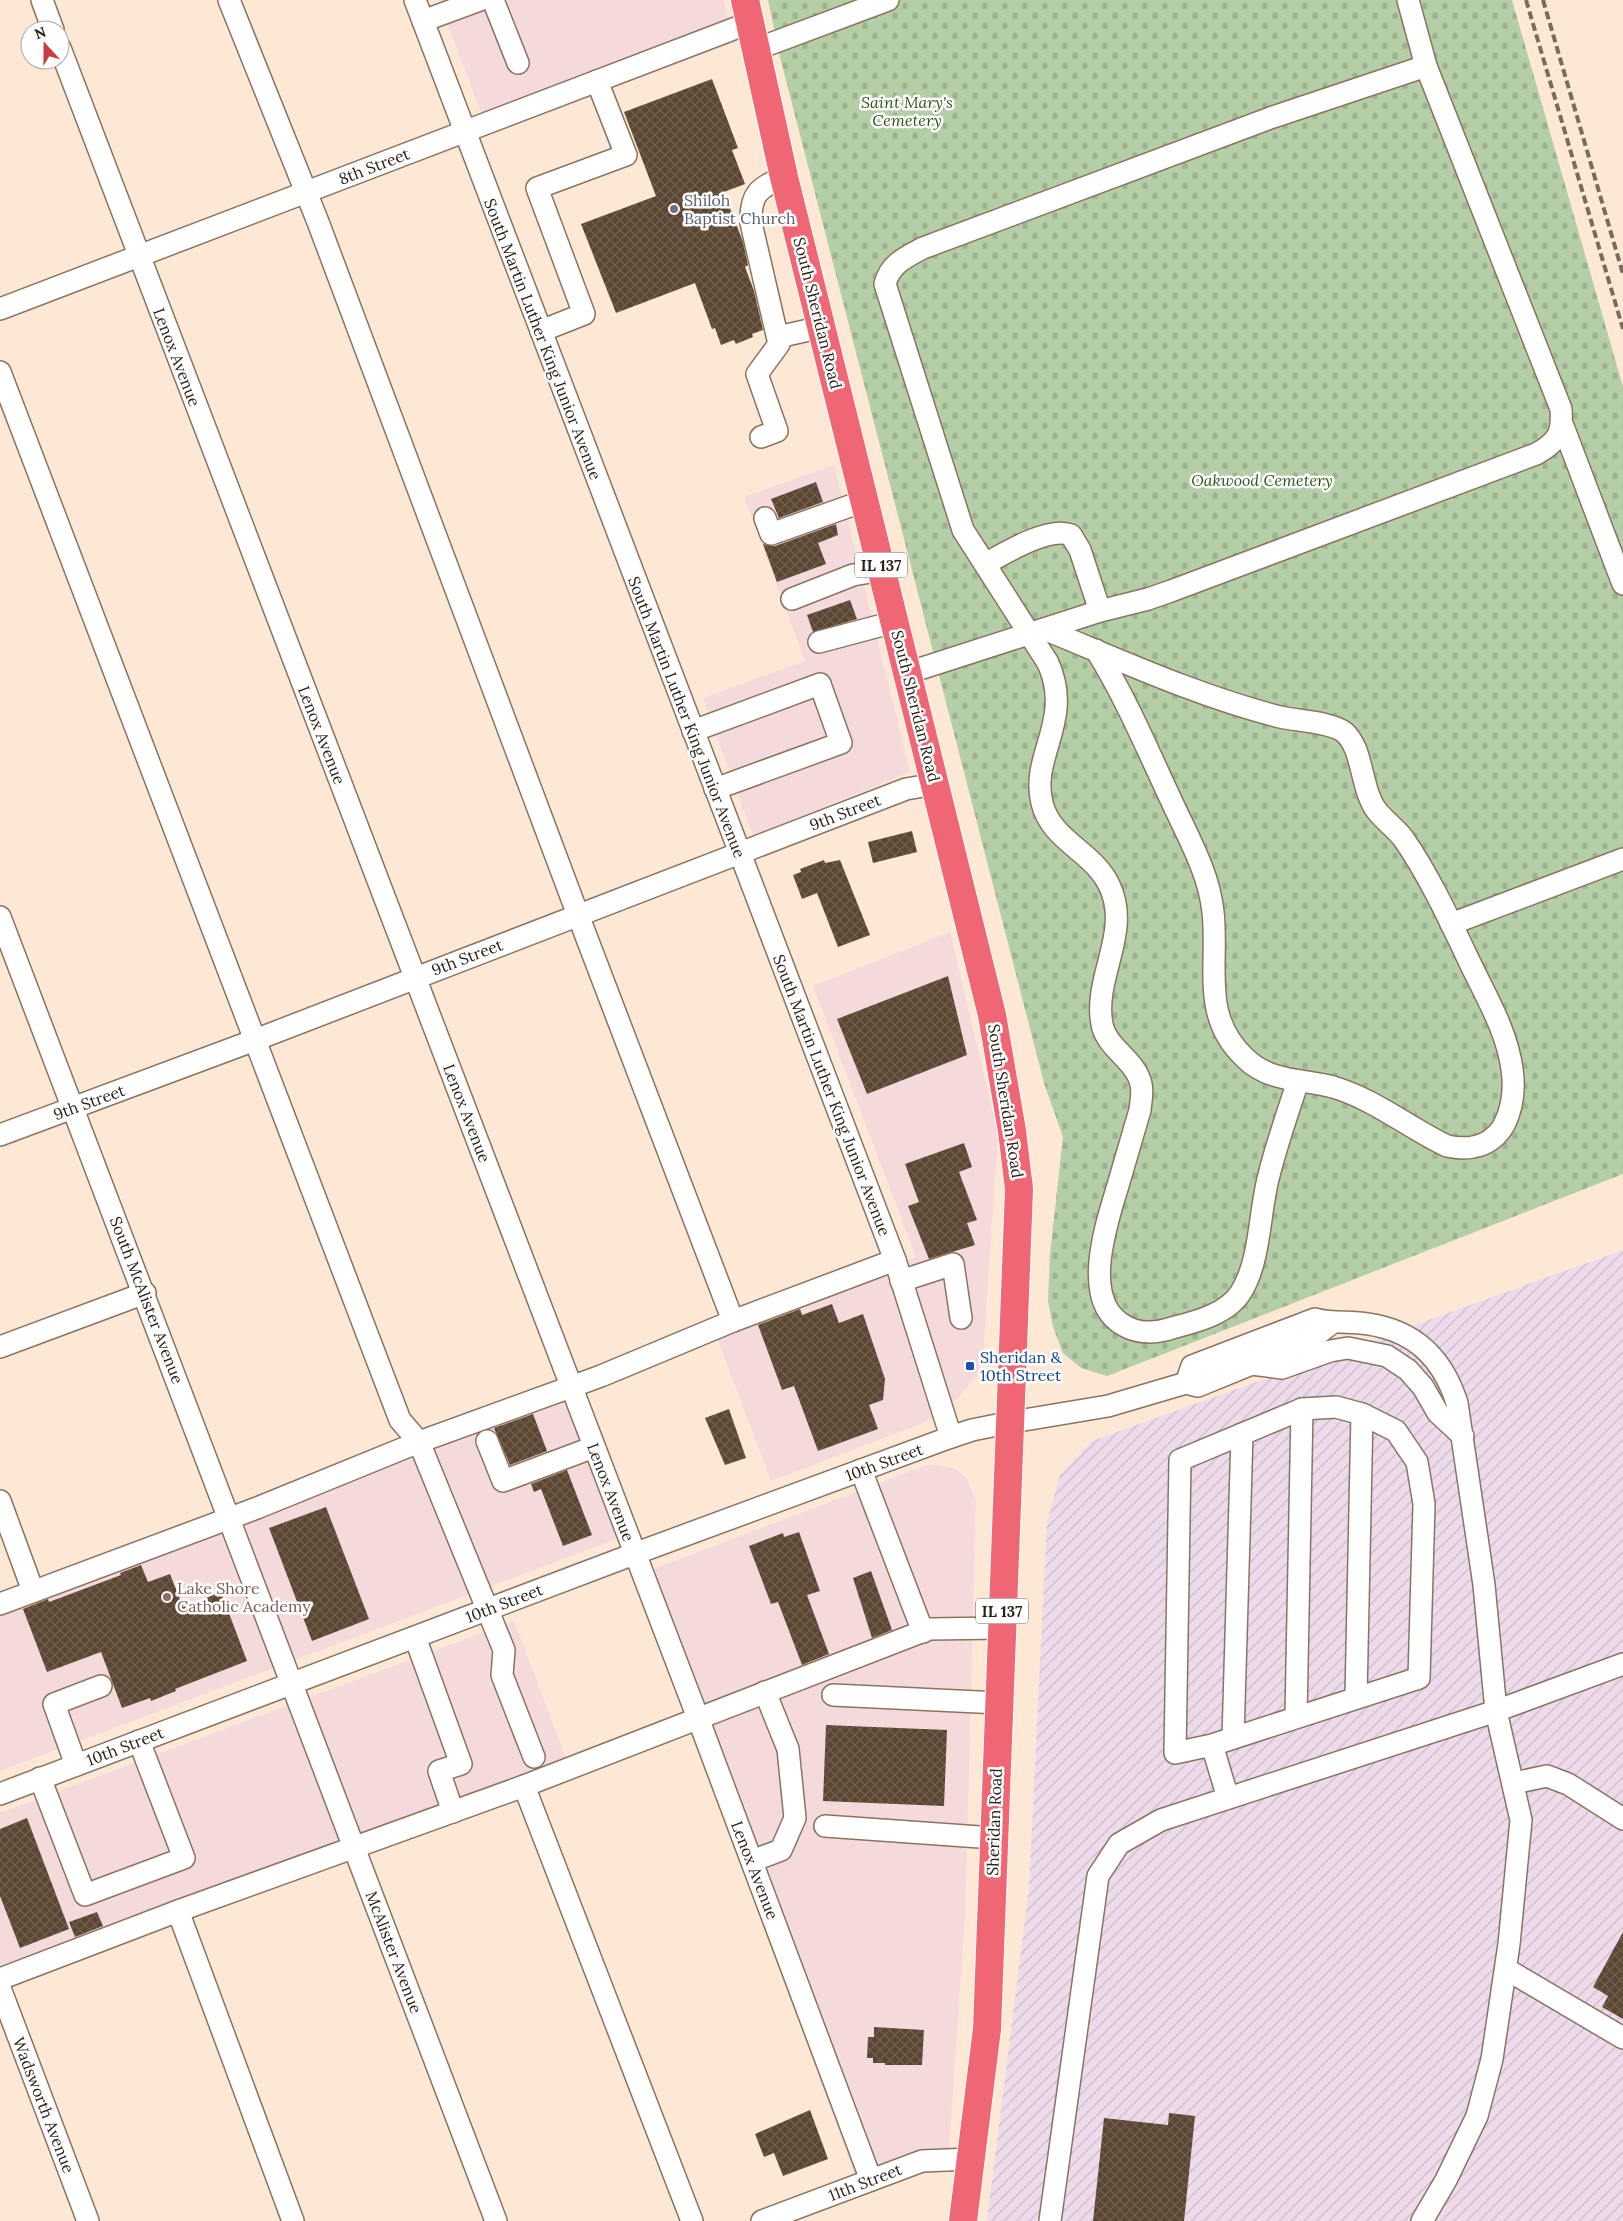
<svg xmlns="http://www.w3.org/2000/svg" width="1623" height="2221" font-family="Lora,serif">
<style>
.commercial{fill:#f5dadc}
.industrial{fill:url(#industrial-furrows)}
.cemetery{fill:url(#cemetery-stones)}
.building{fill:url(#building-cross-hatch)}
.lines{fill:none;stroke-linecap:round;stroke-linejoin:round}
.minor-casing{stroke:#8b745f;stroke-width:24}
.highway-casing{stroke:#fff;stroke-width:30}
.minor{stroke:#fff;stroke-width:21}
.highway{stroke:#ef6775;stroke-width:28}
.rail{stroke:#796c5f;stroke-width:4;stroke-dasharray:8 4;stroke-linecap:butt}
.worship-dot{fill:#6b7280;stroke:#fff;stroke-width:2}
.transit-dot{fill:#1a4fb4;stroke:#fff;stroke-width:2}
.education-dot{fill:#8d6e63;stroke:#fff;stroke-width:2}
.labels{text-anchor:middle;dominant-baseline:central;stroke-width:5;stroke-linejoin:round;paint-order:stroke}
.shield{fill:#fff;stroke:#6b645e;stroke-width:1}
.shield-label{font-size:15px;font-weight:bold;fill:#2b2219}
.park-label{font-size:16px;font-style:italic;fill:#315517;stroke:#fff}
.street-label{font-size:16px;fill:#2b2219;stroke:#fff}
.worship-label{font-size:16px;fill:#5b616d;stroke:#fff;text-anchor:start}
.transit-label{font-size:16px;fill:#164399;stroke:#fff;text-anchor:start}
.education-label{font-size:16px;fill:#785e54;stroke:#fff;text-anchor:start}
</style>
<defs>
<pattern id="industrial-furrows" width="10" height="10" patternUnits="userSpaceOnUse" patternTransform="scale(1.25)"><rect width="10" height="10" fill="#eddbec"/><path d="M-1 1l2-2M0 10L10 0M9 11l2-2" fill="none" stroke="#cbbcca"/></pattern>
<pattern id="cemetery-stones" width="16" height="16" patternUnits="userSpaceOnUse" patternTransform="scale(1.25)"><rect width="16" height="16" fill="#b4cea7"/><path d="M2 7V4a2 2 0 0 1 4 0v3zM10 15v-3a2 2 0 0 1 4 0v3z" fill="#9bb18f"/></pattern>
<pattern id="building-cross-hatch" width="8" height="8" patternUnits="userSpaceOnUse" patternTransform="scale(1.25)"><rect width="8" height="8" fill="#5b4632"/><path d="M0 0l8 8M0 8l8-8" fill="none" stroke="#6f5e4d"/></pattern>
</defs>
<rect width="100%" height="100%" fill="#fce8d5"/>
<g class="commercial">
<polygon points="438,0 724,0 732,43 490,135"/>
<polygon points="834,465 910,772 753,836 703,698 805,661 744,497"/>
<polygon points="950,932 998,1134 983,1355 978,1374 958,1398 923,1423 771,1481 715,1333 916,1257 813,986"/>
<polygon points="569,1391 624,1536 0,1771 0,1601"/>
<polygon points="939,1465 956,1469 967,1479 976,1501 965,1917 949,2148 857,2182 638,1575 924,1466"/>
<polygon points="514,1621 569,1766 0,1983 0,1813"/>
</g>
<polygon class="industrial" points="1623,1250 1623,2221 987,2221 1029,1888 1047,1523 1060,1475 1092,1441"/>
<polygon class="cemetery" points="768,0 1512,0 1623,387 1623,1174 1107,1376 1081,1368 1063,1353 1053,1327 1048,1301 1050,1254 1063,1137 1044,1083 780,57"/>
<g class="building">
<polygon points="712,79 738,148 732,150 745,184 724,192 743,242 748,265 745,267 754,291 763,330 752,334 753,337 736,344 734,340 721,345 715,328 712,329 695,283 616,313 581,224 656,196 624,112"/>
<polygon points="816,482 823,502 779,518 771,499"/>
<polygon points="836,524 838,535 818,543 826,564 777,582 763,544 775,546"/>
<polygon points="850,600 857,619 813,632 807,615"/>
<polygon points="912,831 917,852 873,863 868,842"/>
<polygon points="824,860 825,863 840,860 870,935 838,947 817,893 802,899 793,875 801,872 800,869"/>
<polygon points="948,976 967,1055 867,1094 837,1019"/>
<polygon points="964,1143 972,1167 959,1172 977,1220 967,1223 975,1245 929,1259 908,1206 919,1202 905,1164"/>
<polygon points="832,1304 839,1323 863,1314 885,1379 883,1400 869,1405 878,1429 818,1451 794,1386 782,1390 758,1325 800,1309 802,1315"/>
<polygon points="729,1409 746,1458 725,1465 705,1418"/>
<polygon points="533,1414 547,1451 510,1465 494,1428"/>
<polygon points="567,1470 592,1535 563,1546 541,1489 534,1492 531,1484"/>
<polygon points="326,1507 369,1619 312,1641 269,1528"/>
<polygon points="799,1532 820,1591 807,1595 829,1654 802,1665 778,1602 771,1604 749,1546 783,1533 784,1537"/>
<polygon points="141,1565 148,1582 170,1574 183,1607 221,1592 247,1661 175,1689 176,1691 151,1701 150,1698 122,1708 101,1652 47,1672 23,1609 48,1599 49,1602 121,1575 120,1573"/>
<polygon points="871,1571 892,1630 872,1638 853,1578"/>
<polygon points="826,1725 947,1730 944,1806 823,1801"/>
<polygon points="27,1818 69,1929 20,1948 0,1896 0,1829"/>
<polygon points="97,1912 103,1926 75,1937 69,1922"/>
<polygon points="1623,1932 1623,2019 1602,2007 1608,1996 1593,1987"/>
<polygon points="874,2027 924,2030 922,2065 885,2065 885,2063 873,2063 873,2058 867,2058 868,2037 874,2037"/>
<polygon points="810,2110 828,2159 783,2176 774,2153 764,2157 755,2134"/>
<polygon points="1169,2113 1195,2116 1184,2221 1093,2221 1104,2118 1168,2125"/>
</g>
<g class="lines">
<defs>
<g id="minor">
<polyline points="42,0 53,30"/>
<polyline points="229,0 318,222 578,915 733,1321"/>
<polyline points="415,0 895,1260 951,1437"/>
<polyline points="493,0 518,63"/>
<polyline points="423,21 480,0"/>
<polyline points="60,48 698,1718 871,2180"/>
<polyline points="754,50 888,0"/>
<polyline points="0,309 749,23"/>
<polyline points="541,331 584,314 537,188 626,155 597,81"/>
<polyline points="778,337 822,327"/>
<polyline points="0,372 400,1420 419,1442 504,1650 502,1675 534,1757"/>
<polyline points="1563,426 1623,584"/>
<path d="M 761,437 L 777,431 L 757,374 L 779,344 L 751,223 C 750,194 759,187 784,177"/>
<polyline points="765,518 771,534 864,501"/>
<path d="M 985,564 C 1005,553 1049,526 1071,535 L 1080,550 L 1100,611"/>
<polyline points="792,599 853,575 882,570"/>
<path d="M 1044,629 C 1122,661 1198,696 1280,717 C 1297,721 1331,722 1344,732 C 1364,749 1360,789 1377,811 C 1385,821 1395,828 1403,838 C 1429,875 1452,925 1471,965 C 1487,998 1507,1032 1512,1069 C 1515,1089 1513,1107 1504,1125 C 1491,1147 1470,1151 1447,1146 C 1409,1128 1374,1099 1333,1087 C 1302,1079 1269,1082 1245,1058 C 1200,1016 1219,965 1213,912 C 1209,873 1188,837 1172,802 C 1148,751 1126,698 1096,650"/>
<polyline points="819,642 894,622"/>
<path d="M 907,673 L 1100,611 L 1148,599 L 1171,591 L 1536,454 C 1558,442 1563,433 1561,409 L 1426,66 L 1408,0"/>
<polyline points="693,731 820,684 841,743 715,789"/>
<polyline points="0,917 496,2221"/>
<polyline points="1451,924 1623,859"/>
<path d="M 1298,1081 C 1288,1112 1277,1143 1269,1175 C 1259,1211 1261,1260 1241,1292 C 1228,1314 1195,1322 1172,1328 C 1157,1333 1139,1334 1125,1326 C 1078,1302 1108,1219 1119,1182 C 1126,1158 1133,1134 1140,1110 C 1141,1101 1143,1092 1141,1084 C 1136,1060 1106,1048 1102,1024 C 1093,978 1131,933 1110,887 C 1095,852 1051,841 1042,803 C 1030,755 1074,721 1048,663 L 963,530 L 885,284 C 890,264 906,257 923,248 L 1273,117 L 1426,66"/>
<polyline points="0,1135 255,1040 906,789 936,784"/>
<polyline points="901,1281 953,1264 961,1318"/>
<polyline points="0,1347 145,1293"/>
<polyline points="1252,1364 1282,1368 1330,1351 1348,1348 1387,1356 1408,1370 1423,1387 1438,1413 1463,1436"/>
<path d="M 1186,1383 L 1192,1366 L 1315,1319 C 1333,1324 1350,1321 1368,1324 C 1416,1331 1443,1359 1457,1403 L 1484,1585 L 1496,1711 L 1521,1820 L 1509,1944 L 1492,2059 L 1477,2116 L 1446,2180 L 1422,2221"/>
<polyline points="487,1441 503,1481 594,1447"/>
<polyline points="861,1470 923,1632"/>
<polyline points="0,1501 33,1591"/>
<polyline points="0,1604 257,1508 419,1442 601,1376 733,1321 895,1260"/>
<polyline points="415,1637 461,1764 439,1771 453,1812"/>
<polyline points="833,1695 999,1703"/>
<polyline points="1356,1697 1362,1414"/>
<polyline points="1296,1717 1302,1409"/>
<polyline points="1233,1738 1242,1434"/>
<polyline points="1212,1745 1419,1678 1424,1504 1417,1462 1396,1431 1362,1414 1336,1407 1302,1409 1180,1460 1175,1753 1212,1745 1228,1798"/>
<polyline points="76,1765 54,1704 101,1686"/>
<polyline points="40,1778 85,1895 184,1858 139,1741"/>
<polyline points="1514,1783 1547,1776 1568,1784 1623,1819"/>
<polyline points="524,1786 692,2221"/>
<polyline points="0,1794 634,1554 951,1437 972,1430 1012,1422 1108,1406 1186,1383 1198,1386 1308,1341 1332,1323"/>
<polyline points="825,1826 994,1838"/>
<polyline points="752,1861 781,1850 795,1818 788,1749 765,1692"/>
<polyline points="178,1911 293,2221"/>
<polyline points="1506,1969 1623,2038"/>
<polyline points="0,1979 178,1911 524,1786 929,1629 1001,1628"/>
<polyline points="0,1988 88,2221"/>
<polyline points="762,2221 922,2161 970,2159"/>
<polyline points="1050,2221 1098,1876 1119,1844 1161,1820 1496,1711 1623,1664"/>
</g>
<polyline id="highway" points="745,0 784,177 992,1015 1012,1131 1019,1189 987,2029 963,2221"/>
</defs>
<use href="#minor" class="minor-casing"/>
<use href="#highway" class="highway-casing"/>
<use href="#minor" class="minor"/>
<use href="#highway" class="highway"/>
<g class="rail">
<polyline points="1526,0 1623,329"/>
<polyline points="1543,0 1623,274"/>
</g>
</g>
<circle class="worship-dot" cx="674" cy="209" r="5"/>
<rect class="transit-dot" x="965" y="1361" width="10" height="10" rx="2.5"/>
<circle class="education-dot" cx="167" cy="1597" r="5"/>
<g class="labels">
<g class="shield">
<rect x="855" y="552.5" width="52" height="25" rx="4"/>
<rect x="976" y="1598.5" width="52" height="25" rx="4"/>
</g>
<g class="shield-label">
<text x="881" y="565">IL 137</text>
<text x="1002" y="1611">IL 137</text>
</g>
<g class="park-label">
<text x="907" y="102">Saint Mary's<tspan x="907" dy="18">Cemetery</tspan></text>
<text x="1262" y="480">Oakwood Cemetery</text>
</g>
<g class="street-label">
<text transform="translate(374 166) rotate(-21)">8th Street</text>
<text transform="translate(818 313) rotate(76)">South Sheridan Road</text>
<text transform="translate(543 339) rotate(69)">South Martin Luther King Junior Avenue</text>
<text transform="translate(177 357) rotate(69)">Lenox Avenue</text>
<text transform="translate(916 706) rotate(76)">South Sheridan Road</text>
<text transform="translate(687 717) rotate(69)">South Martin Luther King Junior Avenue</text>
<text transform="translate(322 735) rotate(69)">Lenox Avenue</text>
<text transform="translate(845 812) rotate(-21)">9th Street</text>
<text transform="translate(467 957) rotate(-21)">9th Street</text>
<text transform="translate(832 1095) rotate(69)">South Martin Luther King Junior Avenue</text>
<text transform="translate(1006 1101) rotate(81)">South Sheridan Road</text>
<text transform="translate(89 1102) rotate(-20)">9th Street</text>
<text transform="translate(467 1113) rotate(69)">Lenox Avenue</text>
<text transform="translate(147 1300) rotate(69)">South McAlister Avenue</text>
<text transform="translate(884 1462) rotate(-20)">10th Street</text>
<text transform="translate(611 1492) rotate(69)">Lenox Avenue</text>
<text transform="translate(504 1603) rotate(-21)">10th Street</text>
<text transform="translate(125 1746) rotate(-21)">10th Street</text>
<text transform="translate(994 1822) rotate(-88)">Sheridan Road</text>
<text transform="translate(755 1870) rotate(69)">Lenox Avenue</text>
<text transform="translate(394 1952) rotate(69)">McAlister Avenue</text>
<text transform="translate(44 2105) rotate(69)">Wadsworth Avenue</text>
<text transform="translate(865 2182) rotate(-21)">11th Street</text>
</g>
<g class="worship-label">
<text x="684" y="200">Shiloh<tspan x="684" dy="18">Baptist Church</tspan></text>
</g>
<g class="transit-label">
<text x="980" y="1357">Sheridan &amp;<tspan x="980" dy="18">10th Street</tspan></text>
</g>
<g class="education-label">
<text x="177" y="1588">Lake Shore<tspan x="177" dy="18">Catholic Academy</tspan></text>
</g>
</g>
<g transform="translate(45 45) rotate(339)"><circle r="24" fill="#ffffff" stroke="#aaa7a3"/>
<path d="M0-4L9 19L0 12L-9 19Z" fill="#cc3c43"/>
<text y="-8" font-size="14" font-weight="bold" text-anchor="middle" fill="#2b2219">N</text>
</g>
</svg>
